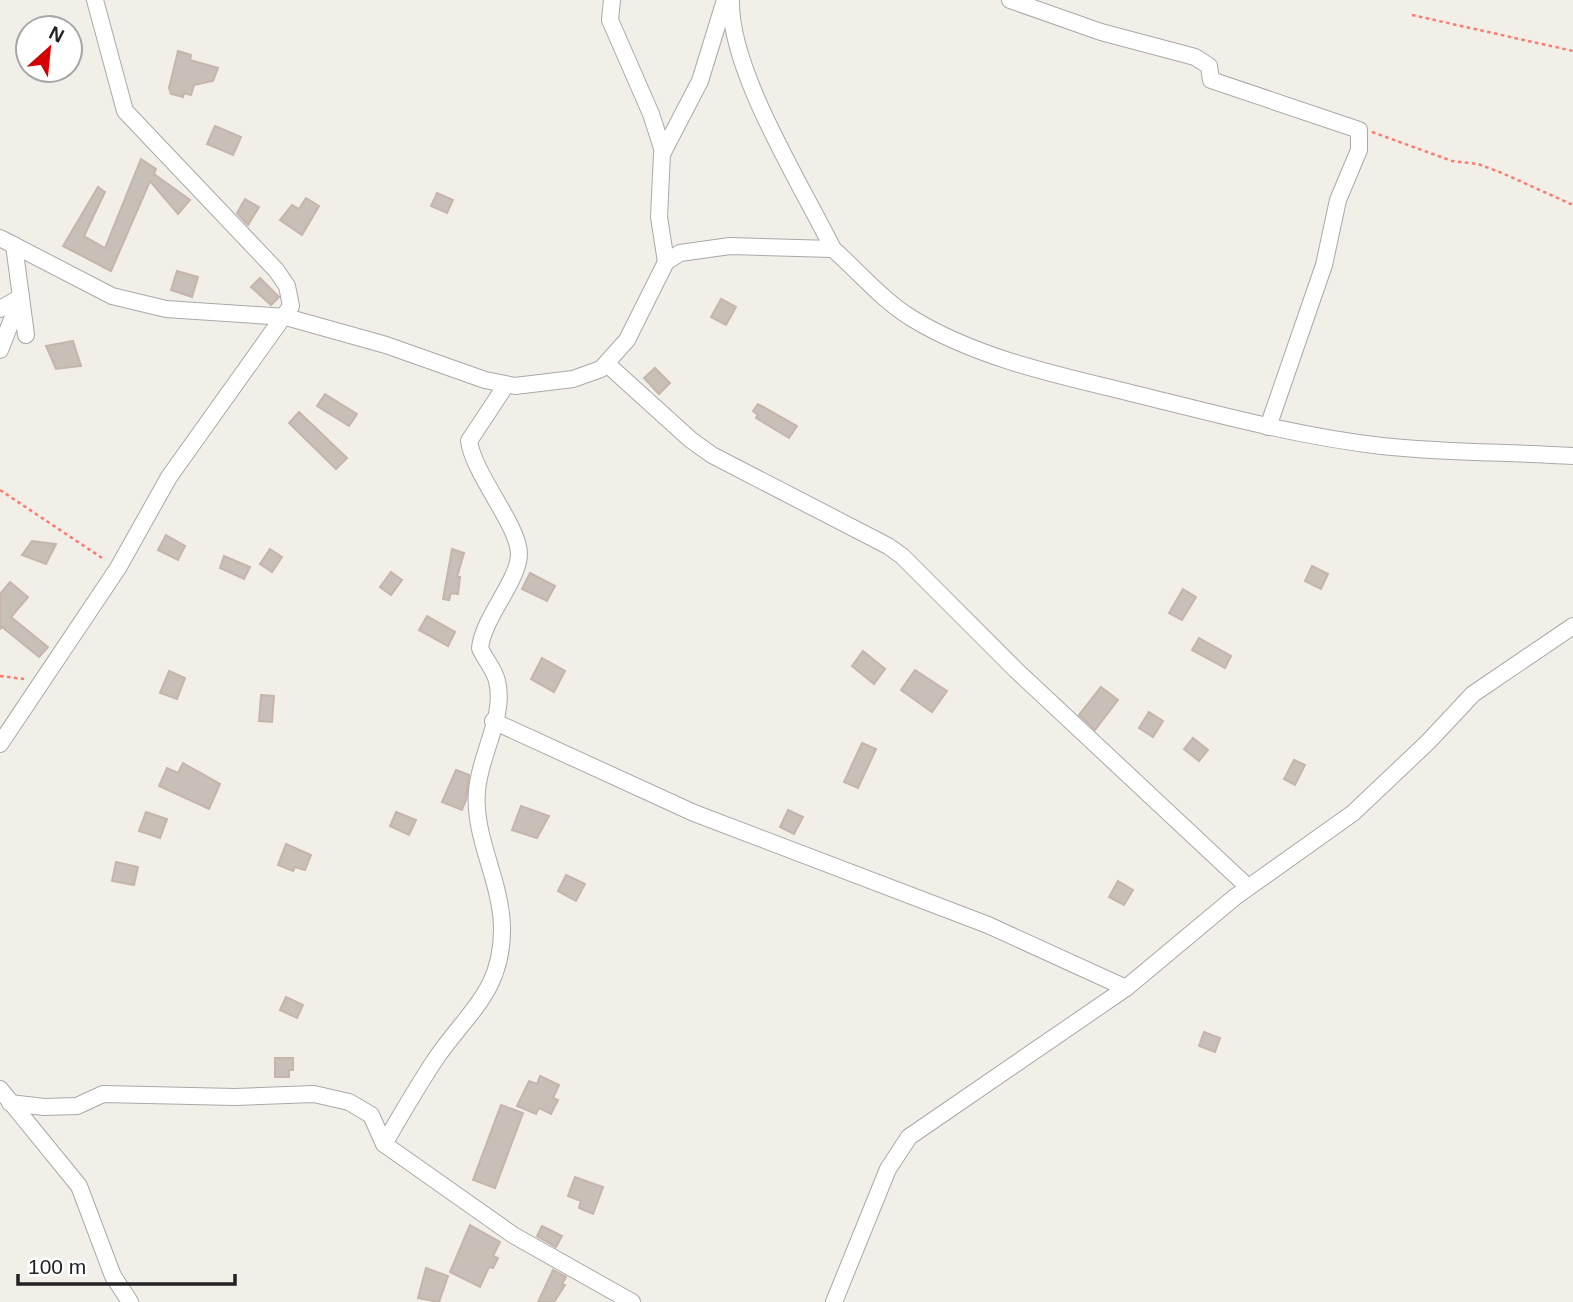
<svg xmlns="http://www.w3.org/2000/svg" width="1573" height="1302" font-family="Arial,sans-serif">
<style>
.building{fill:#c8bfb7;stroke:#c5b5aa;stroke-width:2}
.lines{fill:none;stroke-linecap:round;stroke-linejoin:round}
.minor-casing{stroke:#a9a9a9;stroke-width:18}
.path{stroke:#ff7a6d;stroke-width:2.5;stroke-dasharray:3.5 3.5;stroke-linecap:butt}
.minor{stroke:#fff;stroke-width:16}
</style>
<rect width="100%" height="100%" fill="#f2efe8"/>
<g class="building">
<polygon points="178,51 191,55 190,60 218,68 213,81 194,85 191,95 184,93 183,97 171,94 169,88"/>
<polygon points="215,126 241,137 233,155 207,144"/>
<polygon points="141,159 156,169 154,174 190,200 178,214 150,181 111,271 63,246 98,187 105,192 84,236 105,248"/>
<polygon points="437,193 453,200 447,213 431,206"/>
<polygon points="306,198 319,206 302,235 280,220 292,205 299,209"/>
<polygon points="245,199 259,207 248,225 237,213"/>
<polygon points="177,271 198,277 192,297 171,290"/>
<polygon points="260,278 279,297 271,305 251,287"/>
<polygon points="721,299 736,307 726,325 711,317"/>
<polygon points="73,341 81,366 56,369 46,346"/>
<polygon points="655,368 670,383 659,394 644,378"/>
<polygon points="325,394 357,414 349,426 317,406"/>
<polygon points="758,404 797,426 789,438 756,418 758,415 753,411"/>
<polygon points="299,412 347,458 336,469 289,423"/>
<polygon points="166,535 185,546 178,560 158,550"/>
<polygon points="32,541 56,544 46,564 22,555"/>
<polygon points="270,549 282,557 272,572 260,564"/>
<polygon points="452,549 464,553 457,577 460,577 458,594 451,593 449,600 443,599"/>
<polygon points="224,556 250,567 244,579 220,568"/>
<polygon points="1312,566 1328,574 1321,589 1305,581"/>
<polygon points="391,572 402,580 391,595 380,587"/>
<polygon points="530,573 555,586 547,601 522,589"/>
<polygon points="10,582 28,597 11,617 48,647 39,657 2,627 0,629 0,594"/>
<polygon points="1183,589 1196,597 1182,620 1169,613"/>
<polygon points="427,616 455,632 448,646 419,630"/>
<polygon points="1199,638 1231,656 1225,668 1192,650"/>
<polygon points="863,651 885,669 874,684 852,666"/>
<polygon points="542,658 565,671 554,692 531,679"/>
<polygon points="915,670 947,691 932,712 901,690"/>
<polygon points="169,671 185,678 177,699 160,693"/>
<polygon points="1101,687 1118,700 1095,730 1079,715"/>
<polygon points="261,695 274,696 272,722 259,721"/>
<polygon points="1149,712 1163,721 1153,737 1139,728"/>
<polygon points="1193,738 1208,750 1199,761 1184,749"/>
<polygon points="862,743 876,749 858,788 844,782"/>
<polygon points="1294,760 1305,765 1295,785 1284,779"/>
<polygon points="183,763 220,784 209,809 159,786 167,768 178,773"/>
<polygon points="456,770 469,775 466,800 462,810 442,802"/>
<polygon points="521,806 549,816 537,838 512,830"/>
<polygon points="788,810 803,817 794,834 780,827"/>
<polygon points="146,812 167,819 160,838 139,831"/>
<polygon points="396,812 416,820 409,835 390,826"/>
<polygon points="286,844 311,855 305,870 295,867 293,871 278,865"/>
<polygon points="116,862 138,867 134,885 112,881"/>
<polygon points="566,875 585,884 576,901 558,891"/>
<polygon points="1118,881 1133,890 1124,905 1109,897"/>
<polygon points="286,997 303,1005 297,1018 280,1010"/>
<polygon points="1204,1032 1220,1038 1215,1052 1199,1046"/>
<polygon points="275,1058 293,1058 293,1070 289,1070 289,1077 275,1077"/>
<polygon points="540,1076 559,1085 553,1098 558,1100 551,1114 539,1108 536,1114 517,1106 529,1081 537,1084"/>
<polygon points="501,1105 523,1113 495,1188 473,1180"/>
<polygon points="575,1177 603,1187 593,1214 579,1208 581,1201 568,1196"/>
<polygon points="470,1225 500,1242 493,1256 498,1258 493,1268 489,1267 480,1287 450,1272"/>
<polygon points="542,1226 562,1236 556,1247 537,1236"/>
<polygon points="426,1268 448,1276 439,1302 418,1298"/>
<polygon points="553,1270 566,1277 562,1284 565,1285 554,1302 538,1302"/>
</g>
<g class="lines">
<defs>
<g id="minor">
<polyline points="612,0 610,20 651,114 663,151"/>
<path d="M 731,0 C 729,70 801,184 833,249"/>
<polyline points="1010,0 1101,32 1195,57 1209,66 1211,80 1359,130 1359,150 1338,200 1324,265 1268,427"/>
<path d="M 0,238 L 112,296 L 166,309 L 286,317 L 386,345 L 485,380 L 515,386 L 573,379 L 601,369 L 627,340 L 666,262 L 680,253 L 730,246 L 833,249 C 859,272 883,301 913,319 C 976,357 1052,374 1123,391 C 1209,412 1294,436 1382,446 C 1445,453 1509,452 1573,456"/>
<polyline points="14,245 26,335"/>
<polyline points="666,262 659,217 662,154 700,81 725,0"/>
<polyline points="0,309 21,297"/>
<polyline points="0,350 20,299"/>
<polyline points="607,364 691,440 712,455 888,546 902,556 1016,670 1248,887"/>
<polyline points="493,721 694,813 988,925 1126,988"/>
<polyline points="0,744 118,568 169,477 291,306 287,286 276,270 125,111 95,0"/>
<polyline points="0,1089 79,1186 113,1276 130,1302"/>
<polyline points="10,1103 44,1107 77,1106 103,1094 235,1097 314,1094 349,1102 371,1115 384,1144 513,1235 632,1302"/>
<path d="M 384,1144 C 401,1115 418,1085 437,1057 C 469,1011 503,990 502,927 C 501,880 473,837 477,791 C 479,756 506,716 497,681 C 494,668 485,660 480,648 C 483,618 519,580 519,554 C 519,526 474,475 469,441 L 506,385"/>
<polyline points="834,1302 888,1169 909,1137 1126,988 1235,897 1353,813 1428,742 1473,694 1573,626"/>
</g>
</defs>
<use href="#minor" class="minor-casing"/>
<g class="path">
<polyline points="1412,15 1573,51"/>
<polyline points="1372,132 1452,161 1478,164 1502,173 1573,205"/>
<polyline points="0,490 105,560"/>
<polyline points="0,676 24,679"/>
</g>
<use href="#minor" class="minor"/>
</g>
<g transform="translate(49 49) rotate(27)"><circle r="33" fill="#ffffff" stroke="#a7a7a7" stroke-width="2"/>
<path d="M0-5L12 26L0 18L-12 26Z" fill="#d40002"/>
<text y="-10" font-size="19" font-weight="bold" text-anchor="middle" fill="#222222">N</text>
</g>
<path d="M18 1274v10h217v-10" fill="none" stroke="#222222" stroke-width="3.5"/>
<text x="28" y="1274" font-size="21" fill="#222222" stroke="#ffffff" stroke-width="5" paint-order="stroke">100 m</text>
</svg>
